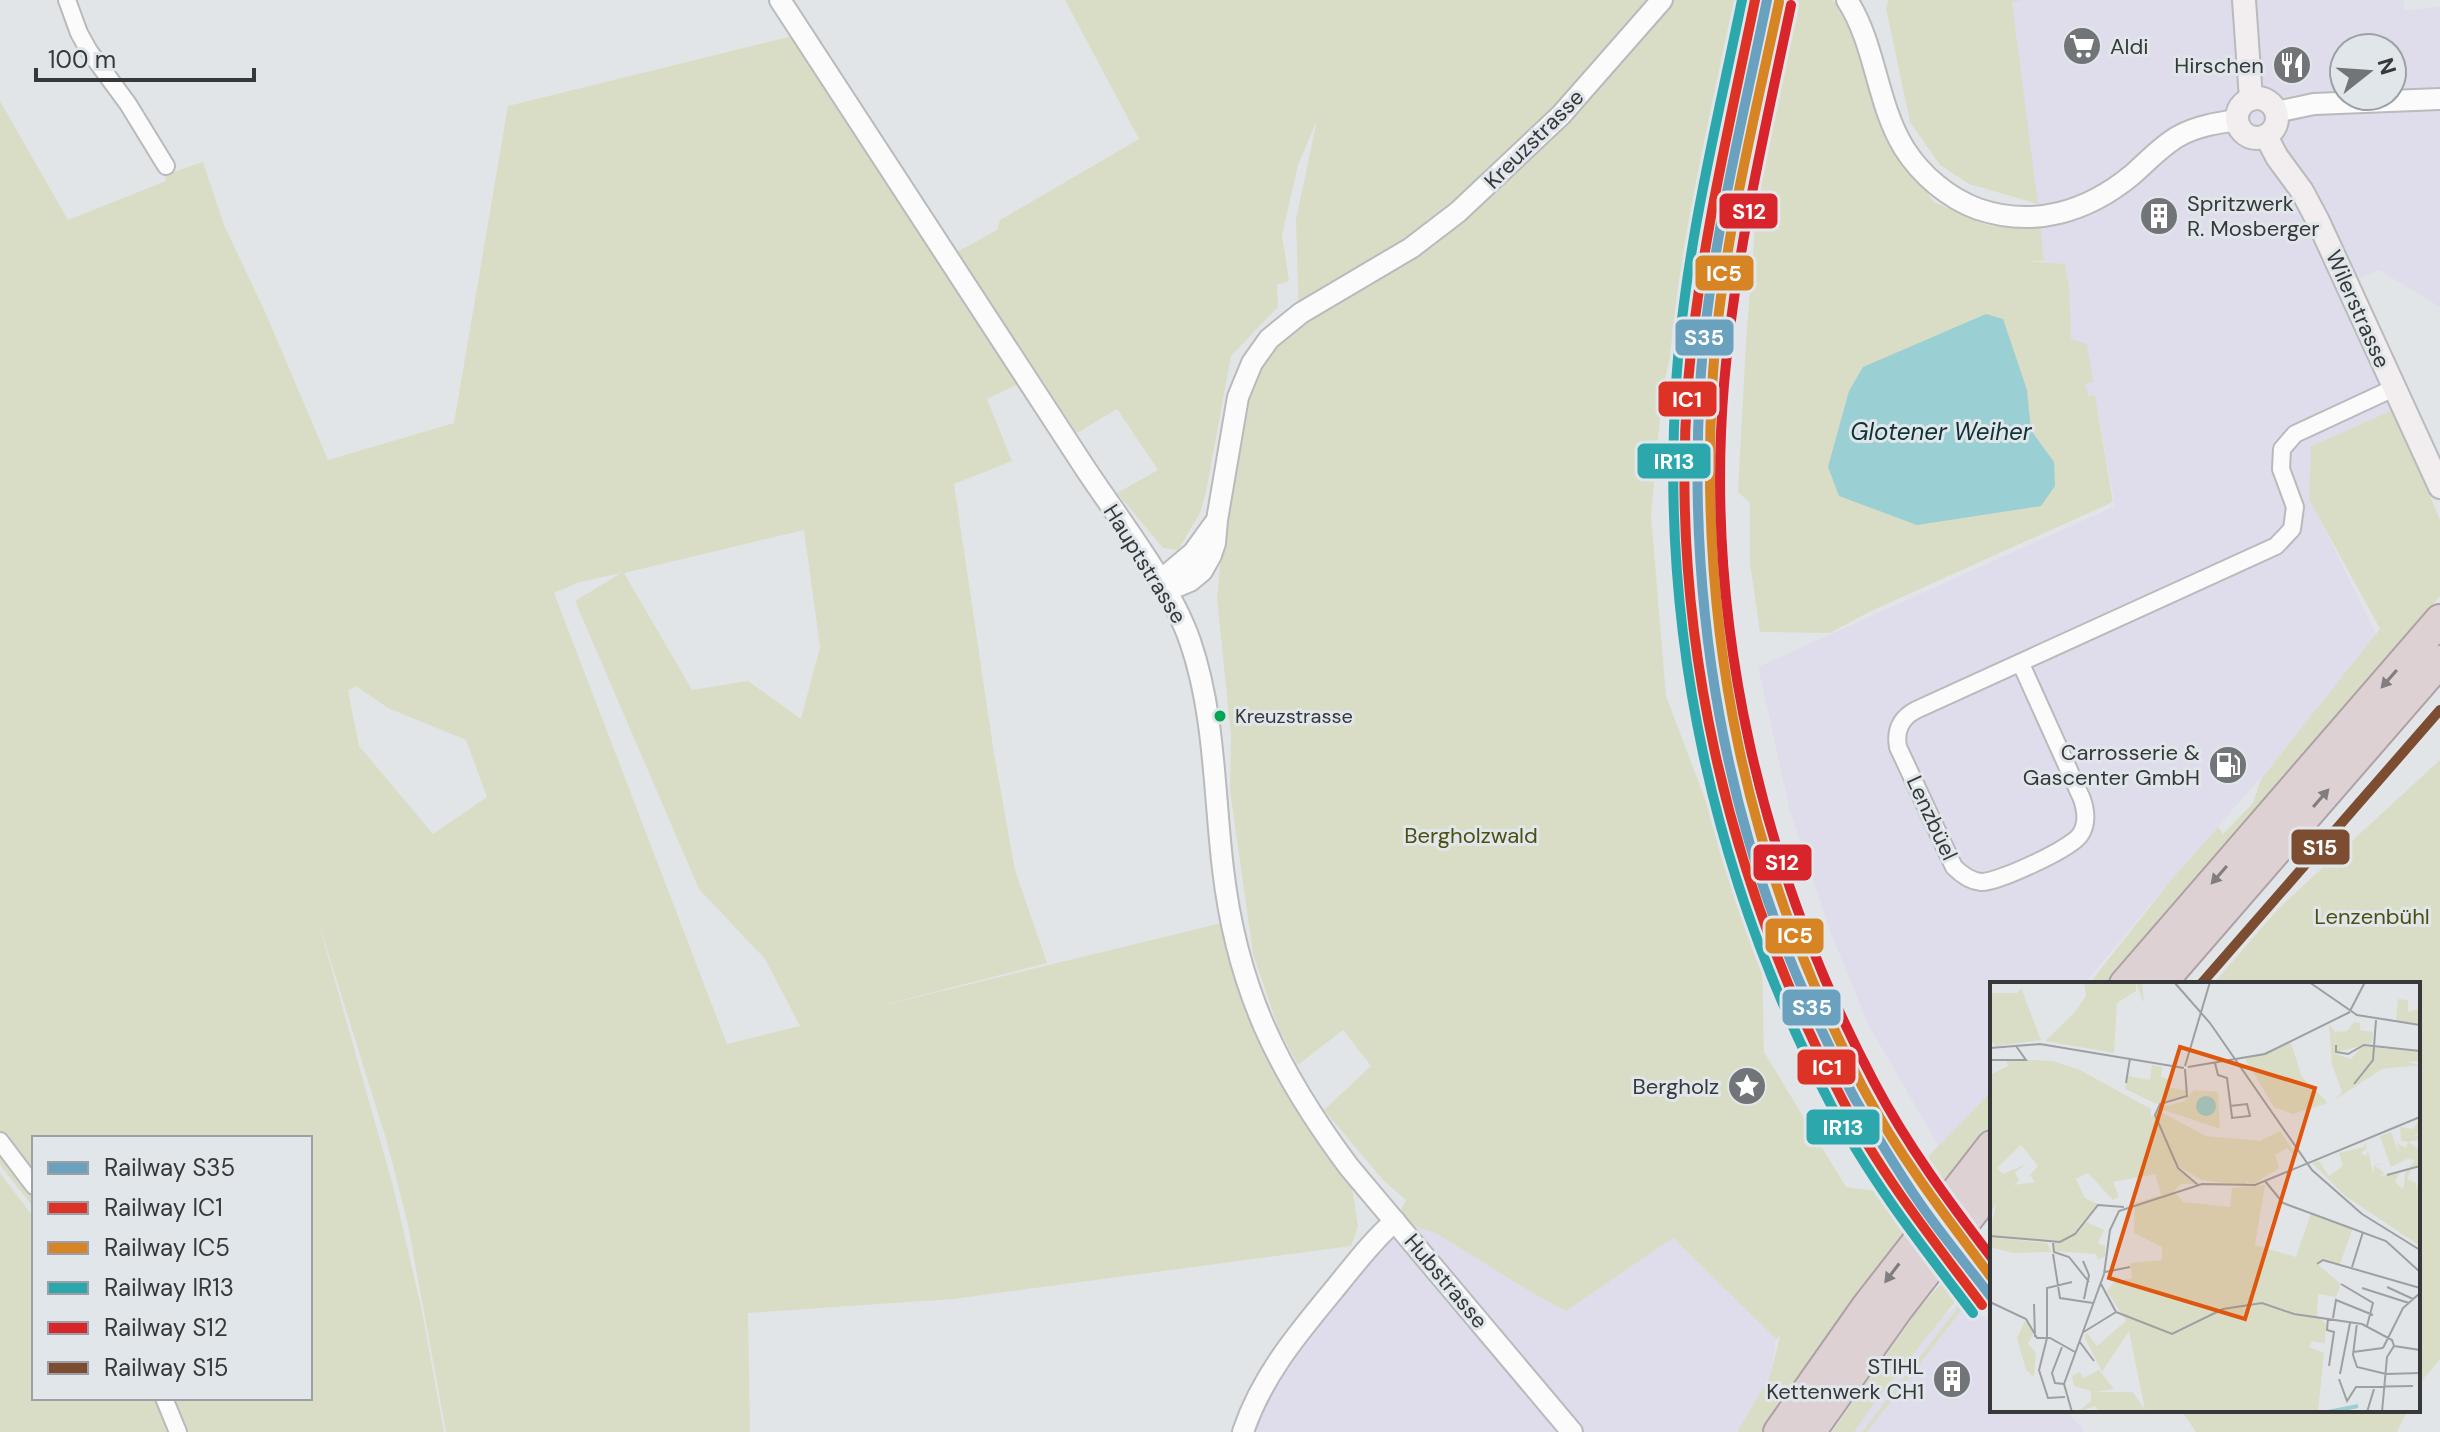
<svg xmlns="http://www.w3.org/2000/svg" width="2440" height="1432" font-family="'DM Sans',sans-serif">
<style>
.industrial{fill:#dfddeb;fill-rule:evenodd}
.green{fill:#d9ddc5;fill-rule:evenodd}
.water{fill:#9acfd3}
.lines{fill:none;stroke-linecap:round;stroke-linejoin:round}
.minor-casing{stroke:#b8babc;stroke-width:20}
.tertiary-casing{stroke:#b8babc;stroke-width:24}
.secondary-casing{stroke:#b8babc;stroke-width:26}
.motorway-casing{stroke:#ada1a6;stroke-width:34}
.minor{stroke:#fbfbfc;stroke-width:16}
.tertiary{stroke:#fbfbfc;stroke-width:20}
.secondary{stroke:#f2eef0;stroke-width:22}
.motorway{stroke:#ded1d4;stroke-width:30}
.rail-1-casing{stroke:#e0e6ea;stroke-width:16}
.rail-2-casing{stroke:#e0e6ea;stroke-width:16}
.rail-3-casing{stroke:#e0e6ea;stroke-width:16}
.rail-4-casing{stroke:#e0e6ea;stroke-width:16}
.rail-5-casing{stroke:#e0e6ea;stroke-width:16}
.rail-6-casing{stroke:#e0e6ea;stroke-width:16}
.rail-1{stroke:#6aa1bf;stroke-width:10}
.rail-2{stroke:#dd3327;stroke-width:10}
.rail-3{stroke:#d68424;stroke-width:10}
.rail-4{stroke:#2ca8ad;stroke-width:10}
.rail-5{stroke:#d8242b;stroke-width:10}
.rail-6{stroke:#7d4d31;stroke-width:10}
.oneway{fill:#827d7f}
.bus-dot{fill:#00a651;stroke:#e0e6ea;stroke-width:3}
.labels{text-anchor:middle;dominant-baseline:central;stroke-width:6;stroke-linejoin:round;paint-order:stroke}
.bus-label{font-size:20px;fill:#36383a;stroke:#e0e6ea;text-anchor:start}
.poi-label{font-size:22px;fill:#36383a;stroke:#e0e6ea;text-anchor:end}
.street-label{font-size:22px;fill:#36383a;stroke:#e0e6ea}
.park-label{font-size:22px;fill:#4b4f10;stroke:#e0e6ea}
.water-label{font-size:24px;font-style:italic;fill:#0d3335;stroke:#e0e6ea}
.inset-river{fill:none;stroke:#9acfd3;stroke-width:4}
.inset-road{fill:none;stroke:#9da0a2;stroke-width:2}
.view{fill:#df570e;fill-opacity:0.15;stroke:#df570e;stroke-width:4}
.inset-edge{fill:none;stroke:#36383a;stroke-width:4}
.line-badge{stroke:#e0e6ea;stroke-width:3}
.badge-label{font-size:22px;text-anchor:middle;font-weight:bold;fill:#fff}
</style>
<rect width="100%" height="100%" fill="#e2e5e8"/>
<g class="industrial">
<path d="M 2023,0 L 2403,0 L 2405,10 L 2440,7 L 2440,307 L 2379,270 L 2362,277 L 2349,286 L 2402,406 L 2311,446 L 2310,499 L 2380,642 L 2171,880 L 2084,984 L 1992,984 L 1992,1093 L 1942,1152 L 1868,1024 L 1830,931 L 1790,811 L 1758,667 L 2115,506 L 2098,411 L 2067,393 L 2044,261 L 2012,1 ZM 2344,48 L 2392,48 L 2392,96 L 2344,96 Z"/>
<polygon points="1395,1221 1434,1232 1534,1294 1566,1311 1673,1238 1776,1339 1770,1384 1740,1432 1243,1432 1249,1414"/>
<polygon points="1966,1297 1992,1326 1992,1410 2066,1410 2085,1432 1853,1432 1922,1336"/>
</g>
<g class="green">
<polygon points="1065,0 1757,0 1751,22 1739,27 1736,87 1663,387 1651,515 1666,696 1733,873 1761,913 1764,1052 1846,1187 1905,1195 1920,1214 1762,1432 1737,1432 1770,1377 1780,1336 1776,1339 1673,1238 1566,1311 1534,1294 1434,1232 1395,1221 1406,1200 1384,1181 1324,1110 1371,1066 1343,1030 1298,1065 1279,1030 1253,954 1230,790 1231,736 1217,598 1223,534 1246,407 1267,356 1299,326 1296,219 1317,120 1298,165 1282,235 1289,281 1277,285 1278,307 1231,356 1206,492 1200,513 1178,550 1163,548 1117,493 1158,470 1117,409 1077,433 955,253 997,230 1000,220 1139,139"/>
<polygon points="1781,0 1833,0 1857,34 1889,144 1934,202 1987,225 2029,228 2040,225 2044,261 2026,261 2065,264 2069,287 2071,339 2087,344 2093,382 2085,384 2088,396 2095,395 2113,502 1871,611 1830,633 1760,632 1750,564 1750,503 1738,492 1746,343 1766,84"/>
<polygon points="1888,0 2023,0 2012,2 2038,204 1969,184 1940,165 1910,122 1886,8"/>
<path d="M 797,35 L 1027,380 L 987,399 L 1012,461 L 954,484 L 994,753 L 1015,870 L 1047,963 L 864,1010 L 1230,921 L 1253,1001 L 1349,1167 L 1358,1227 L 1351,1246 L 953,1299 L 748,1313 L 750,1432 L 446,1432 L 408,1225 L 387,1142 L 317,917 L 393,1186 L 422,1311 L 444,1432 L 0,1432 L 0,1173 L 34,1218 L 34,1398 L 310,1398 L 310,1138 L 34,1138 L 34,1208 L 0,1165 L 0,101 L 68,220 L 166,181 L 165,175 L 203,162 L 224,225 L 266,314 L 328,460 L 454,423 L 508,106 ZM 804,530 L 820,647 L 801,719 L 748,681 L 692,690 L 624,573 ZM 621,573 L 575,601 L 699,889 L 765,959 L 800,1026 L 727,1044 L 554,593 L 580,582 ZM 356,686 L 388,708 L 466,740 L 487,797 L 433,834 L 359,746 L 348,691 Z"/>
<polygon points="2402,406 2398,420 2440,520 2440,596 2107,984 2089,984 2171,880 2218,827 2223,834 2253,803 2261,779 2380,629 2309,499 2311,446"/>
<polygon points="2440,760 2440,1359 2424,1378 2418,1390 2418,984 2213,984 2279,908"/>
<polygon points="1992,1091 1992,1124 1935,1196 1917,1168"/>
<polygon points="1957,1266 1969,1284 1871,1407 1854,1432 1832,1432 1917,1311"/>
<polygon points="1973,1288 1975,1293 1867,1432 1862,1432"/>
<polygon points="2181,1410 2408,1410 2397,1432 2196,1432"/>
</g>
<polygon class="water" points="1986,314 2003,319 2027,390 2031,430 2054,462 2055,486 2041,506 1917,525 1839,496 1828,467 1849,391 1863,367"/>
<g class="lines">
<defs>
<g id="minor">
<polyline points="67,0 79,33 89,51 128,104 166,166"/>
<path d="M 2021,664 L 2082,799 C 2086,811 2088,824 2080,835 C 2072,848 1997,883 1981,882 C 1970,881 1962,875 1954,867 L 1898,747 C 1895,730 1901,718 1916,710 L 2276,546 L 2292,529 L 2295,507 L 2281,469 L 2282,449 L 2295,434 L 2394,388"/>
<polyline points="0,1141 34,1186"/>
<polyline points="164,1398 178,1432"/>
</g>
<g id="tertiary">
<path d="M 780,0 L 1083,465 C 1117,517 1170,583 1190,641 C 1215,713 1214,794 1223,869 C 1237,989 1278,1072 1349,1167 L 1572,1432"/>
<path d="M 1847,0 C 1876,45 1876,102 1904,148 C 1921,175 1948,198 1978,209 C 2034,228 2087,212 2132,175 C 2147,162 2161,146 2179,136 C 2197,126 2217,123 2237,120"/>
<polyline points="2276,112 2314,104 2440,99"/>
<polyline points="1162,585 1178,586 1190,581 1202,571 1211,555 1215,543 1217,520 1238,397 1252,363 1269,339 1301,313 1411,248 1458,212 1561,115 1662,0"/>
<polyline points="1162,585 1168,574 1193,553 1214,524"/>
<path d="M 1243,1432 C 1262,1375 1299,1332 1337,1286 C 1355,1264 1373,1240 1395,1221"/>
</g>
<g id="secondary">
<polyline points="2244,0 2251,99"/>
<circle cx="2257" cy="118" r="20"/>
<polyline points="2266,136 2277,157 2302,191 2318,221 2440,487"/>
</g>
<g id="motorway">
<polyline points="2125,984 2440,620"/>
<polyline points="2160,984 2440,661"/>
<polyline points="1779,1432 1866,1308 1992,1146"/>
<polyline points="1810,1432 1898,1308 1992,1187"/>
</g>
</defs>
<use href="#minor" class="minor-casing"/>
<use href="#tertiary" class="tertiary-casing"/>
<use href="#secondary" class="secondary-casing"/>
<use href="#motorway" class="motorway-casing"/>
<use href="#minor" class="minor"/>
<use href="#tertiary" class="tertiary"/>
<use href="#secondary" class="secondary"/>
<use href="#motorway" class="motorway"/>
<defs>
<path id="rail-1" d="M 1767,0 C 1741,128 1708,257 1700,387 C 1687,608 1725,832 1822,1031 C 1833,1054 1843,1077 1855,1099 C 1875,1133 1895,1167 1917,1199 C 1940,1233 1967,1265 1992,1298"/>
<path id="rail-2" d="M 1755,0 C 1729,127 1699,253 1688,383 C 1669,631 1727,879 1842,1099 C 1880,1173 1932,1239 1982,1305"/>
<path id="rail-3" d="M 1779,2 C 1752,130 1719,259 1712,389 C 1699,639 1747,866 1863,1088 C 1899,1156 1946,1217 1992,1278"/>
<path id="rail-4" d="M 1742,0 C 1716,127 1684,255 1676,385 C 1660,637 1714,882 1831,1105 C 1870,1180 1922,1246 1973,1313"/>
<path id="rail-5" d="M 1791,5 C 1765,130 1735,256 1724,384 C 1704,625 1762,870 1874,1082 C 1907,1145 1949,1202 1992,1258"/>
<polyline id="rail-6" points="2201,984 2440,710"/>
</defs>
<use href="#rail-1" class="rail-1-casing"/>
<use href="#rail-2" class="rail-2-casing"/>
<use href="#rail-3" class="rail-3-casing"/>
<use href="#rail-4" class="rail-4-casing"/>
<use href="#rail-5" class="rail-5-casing"/>
<use href="#rail-6" class="rail-6-casing"/>
<use href="#rail-1" class="rail-1"/>
<use href="#rail-2" class="rail-2"/>
<use href="#rail-3" class="rail-3"/>
<use href="#rail-4" class="rail-4"/>
<use href="#rail-5" class="rail-5"/>
<use href="#rail-6" class="rail-6"/>
</g>
<defs><path id="oneway-solid" d="M-6-.8H1V-3.2L6.5 0L1 3.2V.8H-6Z" transform="scale(2)"/></defs>
<g class="oneway">
<use href="#oneway-solid" transform="translate(2389 679) rotate(131)"/>
<use href="#oneway-solid" transform="translate(2321 798) rotate(-49)"/>
<use href="#oneway-solid" transform="translate(2219 875) rotate(131)"/>
<use href="#oneway-solid" transform="translate(1892 1273) rotate(127)"/>
</g>
<defs>
<symbol id="supermarket-disc" viewBox="-11 -11 22 22"><circle r="9.5" fill="#727577" stroke="#e0e6ea"/><path d="M-6-5.5h2.5l.6 2H6L4.5 2H-2.5L-4.4-4H-6ZM-1.5 3.2a1.3 1.3 0 1 0 .1 0ZM3 3.2a1.3 1.3 0 1 0 .1 0Z" fill="#fff"/></symbol>
<symbol id="restaurant-disc" viewBox="-11 -11 22 22"><circle r="9.5" fill="#727577" stroke="#e0e6ea"/><path d="M-5-6h1v4h1v-4h1v4h1v-4h1v5L-1.5 .5V6h-2V.5L-5-1ZM5-6V6H3V1.5H1.5Q1.5-4 5-6Z" fill="#fff"/></symbol>
<symbol id="building-disc" viewBox="-11 -11 22 22"><circle r="9.5" fill="#727577" stroke="#e0e6ea"/><path d="M-4-6H4V6H1V3H-1V6H-4ZM-2.5-4.3h1.7v1.8h-1.7ZM.8-4.3h1.7v1.8H.8ZM-2.5-1h1.7V.8h-1.7ZM.8-1h1.7V.8H.8Z" fill="#fff"/></symbol>
<symbol id="fuel-disc" viewBox="-11 -11 22 22"><circle r="9.5" fill="#727577" stroke="#e0e6ea"/><path d="M-5.5-6h7V0h2V4h1.3V-2.5L3-4.5l.8-.8L6-3V5H2.5V1h-1V6h-7ZM-4.2-4.7v3.2H.2V-4.7Z" fill="#fff"/></symbol>
<symbol id="sight-disc" viewBox="-11 -11 22 22"><circle r="9.5" fill="#727577" stroke="#e0e6ea"/><path d="M0-6L1.8-2.2L6-1.7L2.9 1.2L3.7 5.4L0 3.3L-3.7 5.4L-2.9 1.2L-6-1.7L-1.8-2.2Z" fill="#fff"/></symbol>
</defs>
<g fill-rule="evenodd">
<use href="#supermarket-disc" x="2060" y="24" width="44" height="44"/>
<use href="#restaurant-disc" x="2270" y="43" width="44" height="44"/>
<use href="#building-disc" x="2137" y="194" width="44" height="44"/>
<use href="#fuel-disc" x="2206" y="743" width="44" height="44"/>
<use href="#sight-disc" x="1725" y="1064" width="44" height="44"/>
<use href="#building-disc" x="1930" y="1357" width="44" height="44"/>
</g>
<circle class="bus-dot" cx="1220" cy="716" r="7"/>
<g class="labels">
<g class="bus-label">
<text x="1235" y="716">Kreuzstrasse</text>
</g>
<g class="poi-label">
<text x="2110" y="46" text-anchor="start">Aldi</text>
<text x="2264" y="65">Hirschen</text>
<text x="2187" y="203" text-anchor="start">Spritzwerk<tspan x="2187" dy="25">R. Mosberger</tspan></text>
<text x="2200" y="752">Carrosserie &amp;<tspan x="2200" dy="25">Gascenter GmbH</tspan></text>
<text x="1719" y="1086">Bergholz</text>
<text x="1924" y="1366">STIHL<tspan x="1924" dy="25">Kettenwerk CH1</tspan></text>
</g>
<g class="street-label">
<text transform="translate(1534 139) rotate(-45)">Kreuzstrasse</text>
<text transform="translate(2358 309) rotate(66)">Wilerstrasse</text>
<text transform="translate(1145 564) rotate(58)">Hauptstrasse</text>
<text transform="translate(1932 818) rotate(65)">Lenzbüel</text>
<text transform="translate(1446 1281) rotate(50)">Hubstrasse</text>
</g>
<g class="park-label">
<text x="1471" y="835">Bergholzwald</text>
<text x="2372" y="916">Lenzenbühl</text>
</g>
<g class="water-label">
<text x="1941" y="431">Glotener Weiher</text>
</g>
</g>
<g transform="translate(1990 982)">
<rect width="430" height="430" fill="#e2e5e8"/>
<path d="M 94,0 L 152,0 L 154,21 L 146,1 L 146,9 L 127,21 L 124,71 L 55,59 L 85,30 L 96,14 ZM 31,6 L 51,58 L 6,64 L 0,57 L 0,11 L 27,11 ZM 408,17 L 418,18 L 418,30 L 430,26 L 430,41 L 406,39 ZM 364,40 L 370,41 L 370,48 L 383,50 L 382,61 L 344,71 L 361,77 L 372,64 L 430,70 L 430,79 L 417,80 L 430,83 L 392,87 L 343,119 L 352,110 L 342,82 L 339,42 L 345,50 L 357,49 ZM 301,61 L 312,95 L 338,121 L 303,132 L 284,125 L 255,77 ZM 16,77 L 63,79 L 90,88 L 161,127 L 161,136 L 167,128 L 216,154 L 270,159 L 290,149 L 310,179 L 297,166 L 285,173 L 289,186 L 262,203 L 256,199 L 257,204 L 211,198 L 183,181 L 205,202 L 191,202 L 184,209 L 193,220 L 240,225 L 242,206 L 275,203 L 265,263 L 306,275 L 321,231 L 363,246 L 350,282 L 333,278 L 327,282 L 351,302 L 346,315 L 328,312 L 327,333 L 336,342 L 335,361 L 322,359 L 319,365 L 334,371 L 328,430 L 108,430 L 106,424 L 87,430 L 101,419 L 101,409 L 84,404 L 82,394 L 90,390 L 93,396 L 109,388 L 124,407 L 104,410 L 143,410 L 155,428 L 139,349 L 112,390 L 94,354 L 97,351 L 107,364 L 136,339 L 117,309 L 124,300 L 142,296 L 140,281 L 172,278 L 172,265 L 144,251 L 145,221 L 171,213 L 165,192 L 123,200 L 129,215 L 123,218 L 98,191 L 86,197 L 95,216 L 108,222 L 96,240 L 114,248 L 108,261 L 115,264 L 115,274 L 108,278 L 106,272 L 64,269 L 64,260 L 0,253 L 6,222 L 0,231 L 0,93 L 18,84 ZM 31,163 L 48,184 L 40,193 L 45,200 L 24,203 L 29,199 L 25,190 L 37,182 L 13,192 L 7,186 ZM 162,83 L 172,85 L 171,95 L 179,97 L 178,105 L 197,109 L 193,115 L 167,122 L 135,107 L 138,94 L 160,98 ZM 204,108 L 228,110 L 230,147 L 168,126 L 194,119 ZM 430,136 L 430,151 L 423,154 L 430,153 L 430,158 L 418,160 L 430,168 L 430,182 L 419,186 L 425,178 L 417,177 L 401,185 L 390,154 L 401,150 L 410,174 L 407,161 L 416,166 L 418,160 L 411,159 L 410,145 L 423,147 ZM 375,159 L 377,166 L 371,171 L 376,174 L 378,168 L 383,192 L 384,183 L 395,181 L 385,184 L 395,191 L 389,194 L 409,191 L 405,200 L 413,207 L 416,188 L 421,188 L 417,197 L 426,201 L 426,209 L 430,191 L 430,264 L 354,213 L 322,181 L 329,179 L 339,194 L 353,184 L 349,171 L 374,165 ZM 0,255 L 57,261 L 62,270 L 23,271 L 0,265 ZM 36,337 L 43,353 L 38,362 L 46,371 L 44,395 L 36,388 L 27,356 Z" fill="#d9ddc5" fill-rule="evenodd"/>
<path d="M206 124a10 10 0 1 1 20 0a10 10 0 1 1-20 0Z" fill="#9acfd3"/>
<path class="inset-river" d="M 338,430 L 368,424"/>
<path class="inset-road" d="M 184,0 L 220,41 L 322,188 L 372,232 L 430,268M 319,0 L 367,33 L 430,43M 360,29 L 375,0M 346,63 L 346,70 L 358,72 L 374,63 L 430,69M 0,66 L 50,62 L 194,86M 0,78 L 36,78 L 26,64M 225,81 L 228,93 L 237,96 L 242,135 L 242,136 L 260,134 L 257,122 L 240,124M 195,84 L 220,0M 198,85 L 275,72 L 360,30M 195,87 L 197,114 L 170,122 L 165,133 L 188,186 L 208,203M 136,101 L 140,76M 364,102 L 383,78 L 386,38M 397,193 L 430,184M 275,199 L 293,221 L 396,259 L 430,290M 0,254 L 70,260 L 85,252 L 108,223 L 134,225M 63,261 L 64,270 L 79,275 L 99,300M 63,272 L 70,316 L 103,321M 93,279 L 99,293 L 94,317M 327,282 L 333,278 L 430,306M 362,285 L 373,250M 115,290 L 140,285M 351,302 L 383,321 L 377,344M 397,305 L 423,317M 372,306 L 419,321M 0,320 L 36,337 L 47,356 L 60,356 L 85,370M 44,322 L 45,355M 126,330 L 182,352 L 233,327 L 272,321 L 304,332 L 372,342 L 402,358 L 404,364M 338,336 L 337,348 L 344,350 L 339,384M 343,336 L 346,318 L 383,333M 367,341 L 363,373 L 367,385 L 396,392 L 430,391M 92,351 L 126,330 L 111,302M 89,359 L 104,379M 404,364 L 430,368M 72,365 L 62,391 L 65,401 L 74,402M 393,366 L 413,326 L 430,311M 363,370 L 393,366M 350,392 L 360,341M 349,397 L 357,419 L 366,405 L 423,404M 75,415 L 58,416 L 49,388 L 57,356 L 57,306 L 82,300M 82,430 L 74,402 L 114,292 L 120,248 L 129,229 L 212,202 L 265,203 L 430,135M 377,430 L 384,407M 392,430 L 397,375 L 404,364"/>
<path class="view" d="M 190,65 L 325,106 L 255,337 L 119,296 Z"/>
<rect width="430" height="430" class="inset-edge"/>
</g>
<g class="line-badge">
<rect x="1718" y="192" width="61" height="38" rx="8" fill="#d8242b"/>
<rect x="1694" y="254" width="61" height="38" rx="8" fill="#d68424"/>
<rect x="1674" y="318" width="61" height="39" rx="8" fill="#6aa1bf"/>
<rect x="1657" y="380" width="61" height="38" rx="8" fill="#dd3327"/>
<rect x="1636" y="442" width="76" height="38" rx="8" fill="#2ca8ad"/>
<rect x="2290" y="828" width="61" height="38" rx="8" fill="#7d4d31"/>
<rect x="1752" y="843" width="61" height="39" rx="8" fill="#d8242b"/>
<rect x="1764" y="917" width="61" height="38" rx="8" fill="#d68424"/>
<rect x="1781" y="988" width="61" height="39" rx="8" fill="#6aa1bf"/>
<rect x="1796" y="1048" width="61" height="38" rx="8" fill="#dd3327"/>
<rect x="1805" y="1108" width="76" height="38" rx="8" fill="#2ca8ad"/>
</g>
<g class="badge-label">
<text x="1749" y="219">S12</text>
<text x="1724" y="281">IC5</text>
<text x="1704" y="345">S35</text>
<text x="1687" y="407">IC1</text>
<text x="1674" y="469">IR13</text>
<text x="2320" y="855">S15</text>
<text x="1782" y="870">S12</text>
<text x="1795" y="943">IC5</text>
<text x="1812" y="1015">S35</text>
<text x="1827" y="1075">IC1</text>
<text x="1843" y="1135">IR13</text>
</g>
<rect x="32" y="1136" width="280" height="264" fill="#e0e6ea" stroke="#9ca0a4" stroke-width="2"/>
<rect x="48" y="1162" width="40" height="12" fill="#6aa1bf" stroke="#9ca0a4" stroke-width="2"/>
<text x="104" y="1176" font-size="24" fill="#36383a">Railway S35</text>
<rect x="48" y="1202" width="40" height="12" fill="#dd3327" stroke="#9ca0a4" stroke-width="2"/>
<text x="104" y="1216" font-size="24" fill="#36383a">Railway IC1</text>
<rect x="48" y="1242" width="40" height="12" fill="#d68424" stroke="#9ca0a4" stroke-width="2"/>
<text x="104" y="1256" font-size="24" fill="#36383a">Railway IC5</text>
<rect x="48" y="1282" width="40" height="12" fill="#2ca8ad" stroke="#9ca0a4" stroke-width="2"/>
<text x="104" y="1296" font-size="24" fill="#36383a">Railway IR13</text>
<rect x="48" y="1322" width="40" height="12" fill="#d8242b" stroke="#9ca0a4" stroke-width="2"/>
<text x="104" y="1336" font-size="24" fill="#36383a">Railway S12</text>
<rect x="48" y="1362" width="40" height="12" fill="#7d4d31" stroke="#9ca0a4" stroke-width="2"/>
<text x="104" y="1376" font-size="24" fill="#36383a">Railway S15</text>
<g transform="translate(2368 72) rotate(73)"><circle r="38" fill="#e0e6ea" stroke="#9ca0a4" stroke-width="2"/>
<path d="M0-6L14 30L0 20L-14 30Z" fill="#727577"/>
<text y="-12" font-size="22" font-weight="bold" text-anchor="middle" fill="#36383a">N</text>
</g>
<path d="M36 68v12h218v-12" fill="none" stroke="#36383a" stroke-width="4"/>
<text x="48" y="68" font-size="24" fill="#36383a" stroke="#e0e6ea" stroke-width="6" paint-order="stroke">100 m</text>
</svg>
